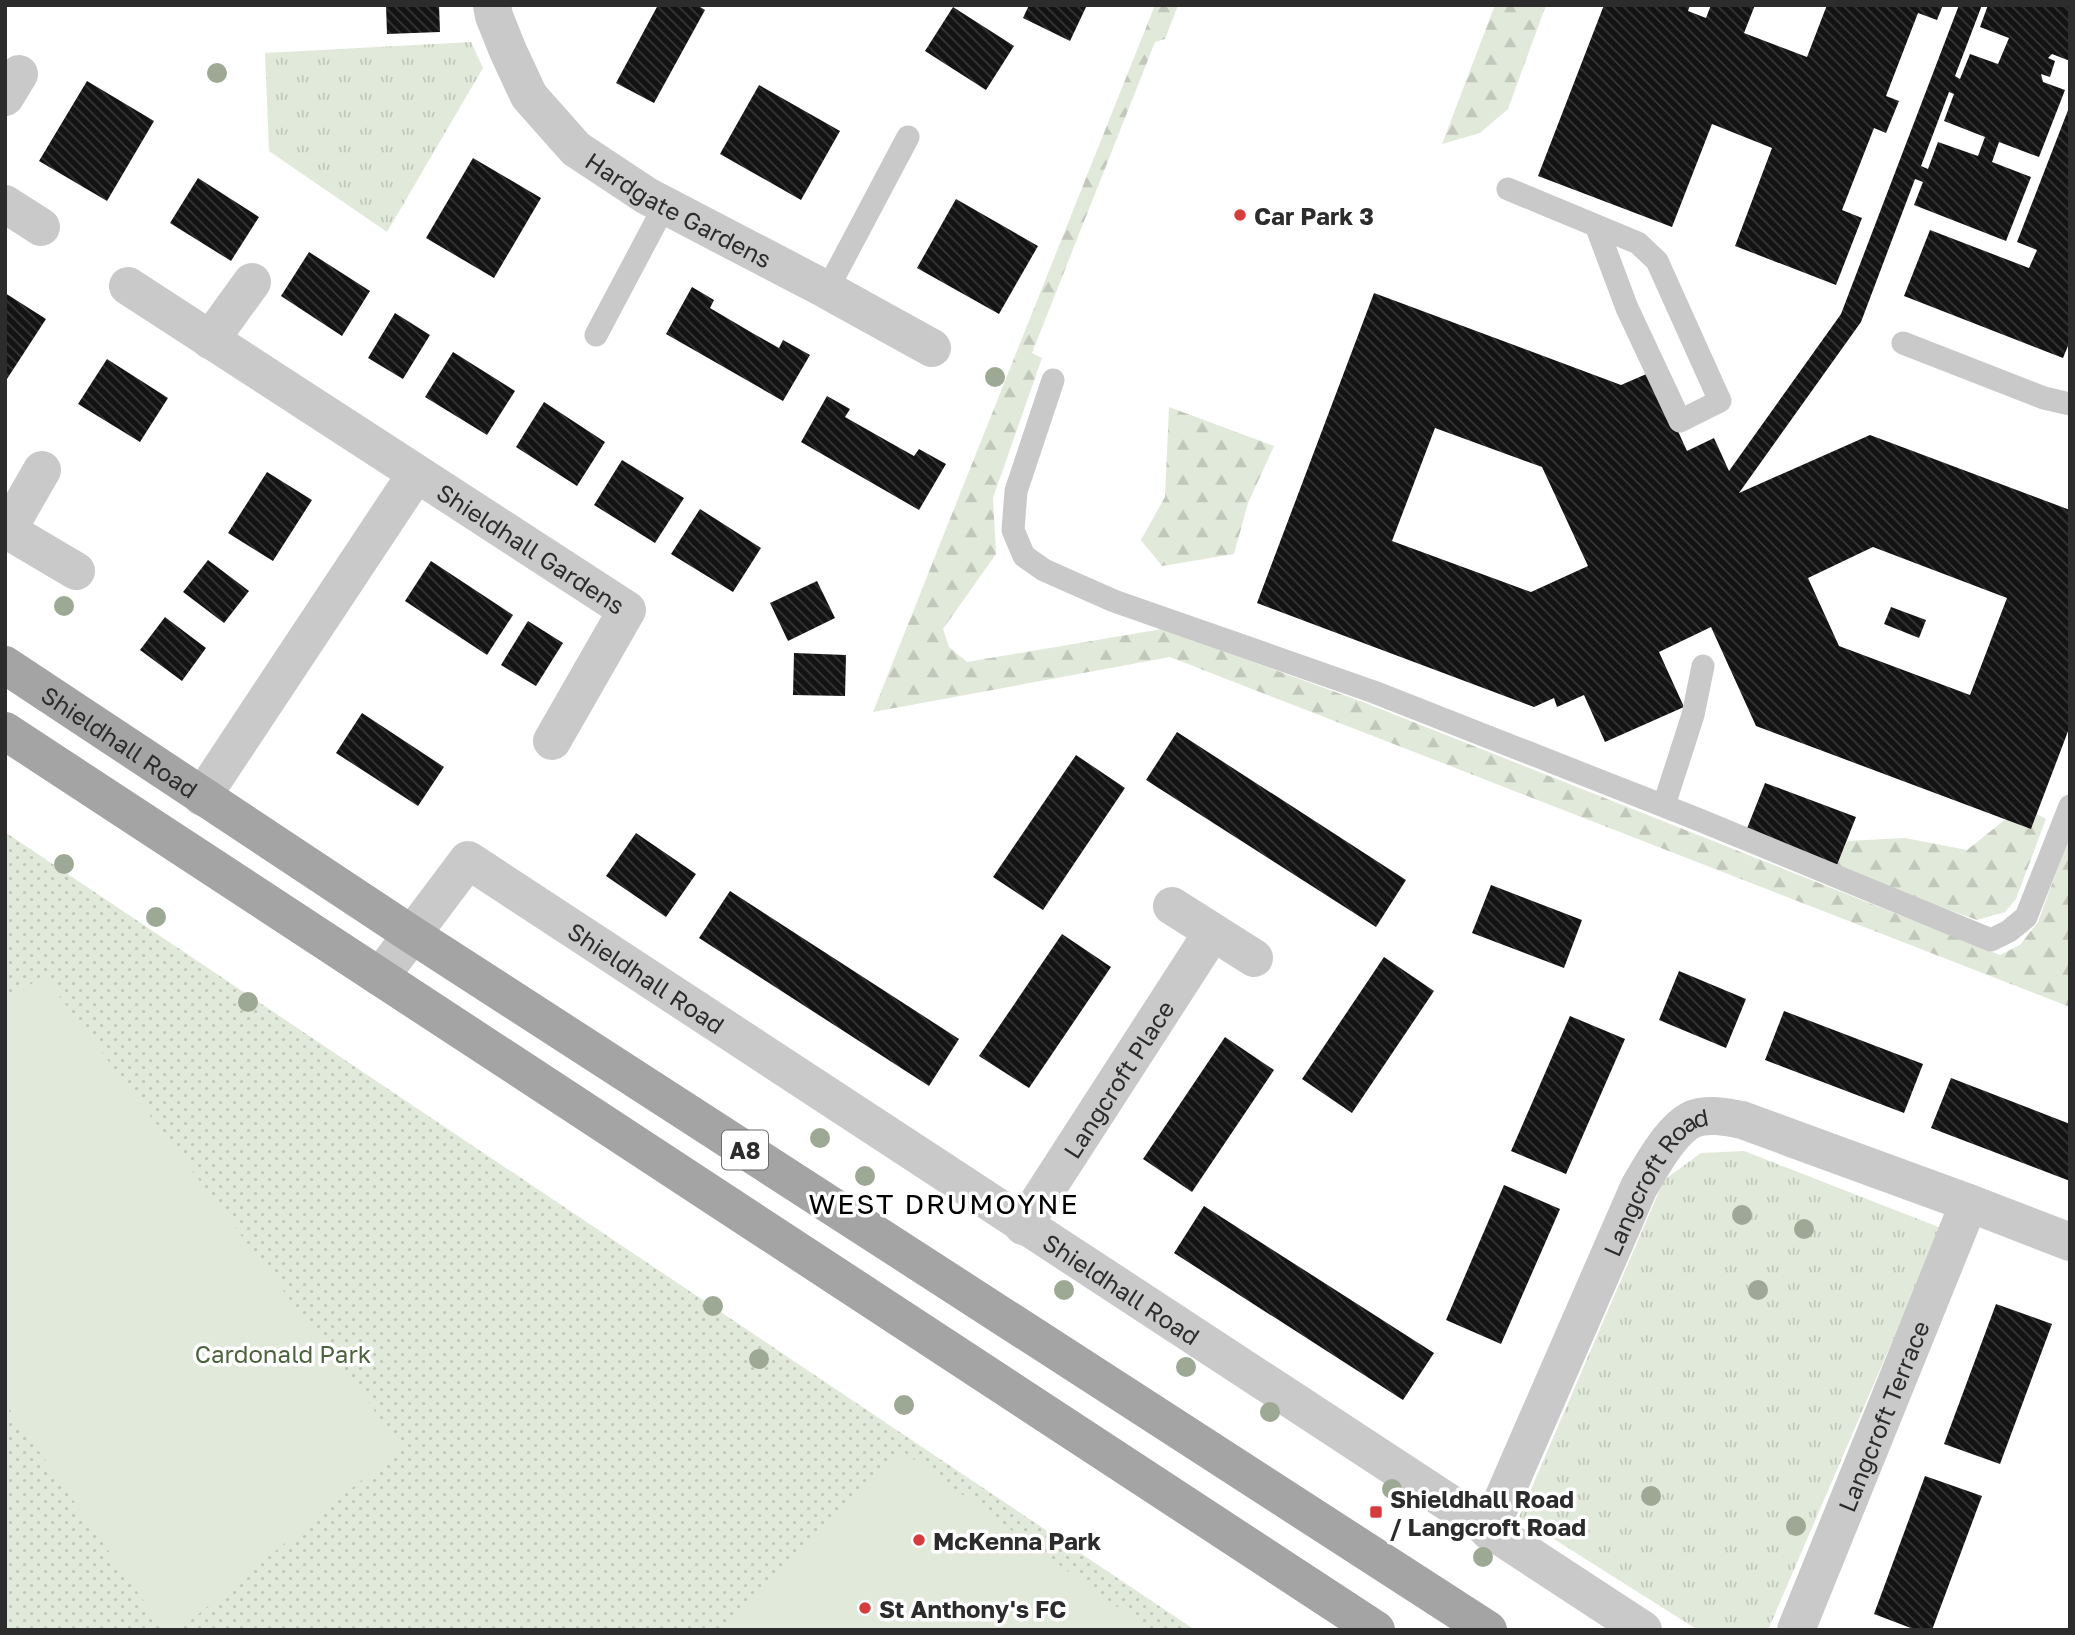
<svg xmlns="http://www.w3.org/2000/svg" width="2075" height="1635" font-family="'Golos Text',sans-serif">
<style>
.grass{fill:url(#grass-tufts)}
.forest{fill:url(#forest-firs)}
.park{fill:url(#park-dots)}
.garden{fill:#e1e9da}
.building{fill:url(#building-back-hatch);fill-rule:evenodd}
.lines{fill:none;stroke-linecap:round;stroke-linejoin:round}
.lane{stroke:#c9c9c9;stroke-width:23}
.street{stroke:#c9c9c9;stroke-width:38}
.primary{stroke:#a4a4a4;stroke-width:38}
.tree{fill:#9da994}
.poi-dot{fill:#d63b3e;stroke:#fff;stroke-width:2.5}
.labels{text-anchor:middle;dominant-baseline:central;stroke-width:7;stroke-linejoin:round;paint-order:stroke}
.shield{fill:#fff;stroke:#6b6b6b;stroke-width:2}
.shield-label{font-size:23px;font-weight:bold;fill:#2c2c2c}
.street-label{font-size:24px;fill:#2c2c2c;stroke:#fff}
.poi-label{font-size:24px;font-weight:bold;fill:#2c2c2c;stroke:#fff;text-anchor:start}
.park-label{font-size:24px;fill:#4d633d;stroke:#fff}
.quarter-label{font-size:28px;letter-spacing:2px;fill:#000;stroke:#fff}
</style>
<defs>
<pattern id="grass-tufts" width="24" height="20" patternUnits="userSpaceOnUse" patternTransform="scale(1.75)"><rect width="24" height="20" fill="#e1e9da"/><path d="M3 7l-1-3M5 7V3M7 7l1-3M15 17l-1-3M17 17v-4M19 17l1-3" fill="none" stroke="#c1c8bb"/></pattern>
<pattern id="forest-firs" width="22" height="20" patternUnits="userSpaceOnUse" patternTransform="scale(1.75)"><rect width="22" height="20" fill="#e1e9da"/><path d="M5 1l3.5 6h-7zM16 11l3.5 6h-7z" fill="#c1c8bb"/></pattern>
<pattern id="park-dots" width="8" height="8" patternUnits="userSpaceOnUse" patternTransform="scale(1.75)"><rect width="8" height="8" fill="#e1e9da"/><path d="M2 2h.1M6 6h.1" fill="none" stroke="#c1c8bb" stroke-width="1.8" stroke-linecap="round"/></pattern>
<pattern id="building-back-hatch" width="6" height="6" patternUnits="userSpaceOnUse" patternTransform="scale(1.75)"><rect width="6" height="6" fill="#131313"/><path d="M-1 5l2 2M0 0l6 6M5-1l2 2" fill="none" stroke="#363636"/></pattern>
</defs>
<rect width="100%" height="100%" fill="#fff"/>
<g class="grass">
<polygon points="471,42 483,68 387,232 269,151 265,53"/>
<polygon points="1744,1151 1941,1228 1768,1630 1698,1630 1519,1517 1664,1180 1701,1153"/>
</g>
<g class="forest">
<polygon points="1155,5 1178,5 1165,39 1155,42 1032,353 1042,358 993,498 996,554 943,629 949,647 967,662 1162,629 1363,702 2000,955 2020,945 2038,922 2070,835 2070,1007 1170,657 873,712"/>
<polygon points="1495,5 1546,5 1508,109 1480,133 1442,144"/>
<polygon points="1169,407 1274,446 1248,503 1234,554 1162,566 1141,540 1165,497"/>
<polygon points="2037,814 2046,819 2016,899 2005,912 1977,920 1848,874 1837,865 1847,841 1905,838 1967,850 2006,819 2031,829"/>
</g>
<polygon class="park" points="5,832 1195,1630 5,1630"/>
<g class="garden">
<polygon points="43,975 402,1447 179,1630 164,1630 5,1403 5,1004"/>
<polygon points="901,1450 1149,1630 724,1630"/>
</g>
<g class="building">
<polygon points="386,5 439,5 440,32 387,34"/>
<polygon points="658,5 697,5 705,10 654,103 616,83"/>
<polygon points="1029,5 1087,5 1070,41 1023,18"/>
<polygon points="1604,5 1690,5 1688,11 1706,18 1711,5 1755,5 1744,33 1807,57 1827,5 1943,5 1937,20 1918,13 1886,96 1899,101 1886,133 1874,128 1842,210 1862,218 1836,285 1735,246 1772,148 1712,124 1672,227 1538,176"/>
<path d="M 1959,5 L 1982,5 L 1955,76 L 1960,79 L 1970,54 L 1998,64 L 2009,38 L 1980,27 L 1988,5 L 2070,5 L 2070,61 L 2052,54 L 2048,58 L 2055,61 L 2050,77 L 2041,74 L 2043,82 L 2065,90 L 2039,157 L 1999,142 L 1992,162 L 2031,177 L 2006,241 L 1914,205 L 1923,182 L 1915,179 L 1861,322 L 1739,493 L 1870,435 L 2070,510 L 2070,726 L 2031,829 L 1756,726 L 1711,627 L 1659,652 L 1684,707 L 1605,742 L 1584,695 L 1557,707 L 1554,698 L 1534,707 L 1257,603 L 1374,293 L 1621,385 L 1651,372 L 1687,451 L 1714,438 L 1729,471 L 1841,314 ZM 1949,92 L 1954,94 L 1944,121 L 1985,137 L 1978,156 L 1938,142 L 1928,169 L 1921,166 ZM 1435,428 L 1542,467 L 1588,566 L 1531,592 L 1392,541 ZM 1873,547 L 2007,598 L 1970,695 L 1839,646 L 1808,578 Z"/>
<polygon points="953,7 1014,46 986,90 925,51"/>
<polygon points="87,81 154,121 107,201 39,161"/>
<polygon points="759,85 840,131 801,200 720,154"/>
<polygon points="2070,105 2070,341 2063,358 1904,296 1930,230 2029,268 2037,250 2017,242"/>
<polygon points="473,158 541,198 494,278 426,238"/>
<polygon points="198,178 259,217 231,261 170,223"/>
<polygon points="956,199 1038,246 999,314 917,268"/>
<polygon points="309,252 370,291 342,336 281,296"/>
<polygon points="692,287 714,300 710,308 754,334 779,348 783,340 810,355 783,401 666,334"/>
<polygon points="5,293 46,319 5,382"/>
<polygon points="395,313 430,335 403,379 368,358"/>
<polygon points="453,352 515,391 487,435 425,397"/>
<polygon points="107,359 168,398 140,442 78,404"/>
<polygon points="827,396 850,409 845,417 889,442 914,456 919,449 946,464 919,510 801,442"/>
<polygon points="544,402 605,442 577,486 516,447"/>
<polygon points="622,460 684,498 655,543 594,505"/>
<polygon points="267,472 312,500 273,561 228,533"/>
<polygon points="700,509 761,548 733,592 671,554"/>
<polygon points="208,560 249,591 224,623 183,592"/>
<polygon points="431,561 513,615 487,655 405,601"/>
<polygon points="817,581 835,618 788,641 770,603"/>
<polygon points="1891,607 1926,620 1919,638 1884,624"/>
<polygon points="165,617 206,648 182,681 140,650"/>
<polygon points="528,621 563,643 536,686 501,665"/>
<polygon points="794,653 846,655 845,696 793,695"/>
<polygon points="362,713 444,767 418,806 336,753"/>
<polygon points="1177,732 1406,880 1376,927 1146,780"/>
<polygon points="1076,755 1125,788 1043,910 993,877"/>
<polygon points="1765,783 1856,817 1837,865 1746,831"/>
<polygon points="636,833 696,874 666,917 606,876"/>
<polygon points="1491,885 1582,920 1564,968 1472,933"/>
<polygon points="730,891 959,1039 929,1086 699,938"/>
<polygon points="1062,934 1111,967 1029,1088 979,1056"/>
<polygon points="1384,957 1434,991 1352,1113 1302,1079"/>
<polygon points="1679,971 1746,999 1726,1048 1659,1020"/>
<polygon points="1784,1011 1923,1064 1904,1113 1765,1060"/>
<polygon points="1570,1016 1625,1039 1566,1174 1511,1151"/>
<polygon points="1225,1037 1274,1070 1192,1192 1143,1159"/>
<polygon points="1951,1078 2070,1124 2070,1181 1931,1128"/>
<polygon points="1504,1185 1560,1209 1501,1344 1446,1320"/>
<polygon points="1204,1206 1434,1353 1403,1400 1174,1253"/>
<polygon points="1996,1304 2052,1324 2000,1464 1944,1444"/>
<polygon points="1925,1476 1982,1496 1932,1630 1916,1630 1874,1614"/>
</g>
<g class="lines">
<g class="lane">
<polyline points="1508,189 1638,243 1657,261 1720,401 1680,421 1627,308 1597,228"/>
<polyline points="827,290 908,137"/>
<polyline points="596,335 665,205"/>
<polyline points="1903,343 2044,398 2070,404"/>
<polyline points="1053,380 1016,491 1013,530 1024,556 1044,570 1114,601 1374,692 1697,819 1991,940 2009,931 2026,917 2070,806"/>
<polyline points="1664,805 1693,715 1703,666"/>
</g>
<g class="street">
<path id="s1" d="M 492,5 L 494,16 L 508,51 L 529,96 L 576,149 L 647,196 L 827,290 L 932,348"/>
<polyline points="5,97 19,74"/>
<polyline points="5,204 41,227"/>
<path id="s2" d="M 128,286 L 627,610 L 552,741"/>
<polyline points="210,340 252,282"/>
<polyline points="5,529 76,571"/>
<polyline points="7,531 42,470"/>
<polyline points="202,797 416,474"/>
<polyline points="1172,906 1254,958"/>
<path id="s3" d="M 380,977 L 468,860 L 1643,1630"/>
<path id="s4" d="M 1023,1226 L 1212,933"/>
<path id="s5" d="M 1489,1531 L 1639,1187 C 1651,1167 1671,1129 1693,1119 C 1708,1113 1727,1117 1742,1120 L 1969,1203 L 2070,1242"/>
<path id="s6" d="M 1796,1630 L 1969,1203"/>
</g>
<g class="primary">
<path id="s7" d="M 5,665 L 411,934 L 1488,1630"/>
<polyline points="5,731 1376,1630"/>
</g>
</g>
<g class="tree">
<circle cx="217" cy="73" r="10"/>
<circle cx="995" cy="377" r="10"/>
<circle cx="64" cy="606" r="10"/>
<circle cx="64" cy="864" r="10"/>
<circle cx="156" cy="917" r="10"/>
<circle cx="248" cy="1002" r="10"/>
<circle cx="820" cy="1138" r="10"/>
<circle cx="865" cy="1176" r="10"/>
<circle cx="1742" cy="1215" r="10"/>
<circle cx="1804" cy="1229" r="10"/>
<circle cx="1064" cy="1290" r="10"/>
<circle cx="1758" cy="1290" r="10"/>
<circle cx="713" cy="1306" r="10"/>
<circle cx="759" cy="1359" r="10"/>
<circle cx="1186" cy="1367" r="10"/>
<circle cx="904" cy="1405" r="10"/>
<circle cx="1270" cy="1412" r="10"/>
<circle cx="1392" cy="1489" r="10"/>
<circle cx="1651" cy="1496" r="10"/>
<circle cx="1796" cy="1526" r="10"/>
<circle cx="1483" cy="1557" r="10"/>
</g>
<g class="poi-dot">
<circle cx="1240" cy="215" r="7"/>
<rect x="1369" y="1505" width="14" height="14" rx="3.5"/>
<circle cx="919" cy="1540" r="7"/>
<circle cx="865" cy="1608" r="7"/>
</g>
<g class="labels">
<rect class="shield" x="722" y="1130.5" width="46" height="39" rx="5"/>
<g class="shield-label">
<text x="745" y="1150">A8</text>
</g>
<g class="street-label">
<text stroke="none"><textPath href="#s1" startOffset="289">Hardgate Gardens</textPath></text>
<text stroke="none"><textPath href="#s2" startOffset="481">Shieldhall Gardens</textPath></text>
<text stroke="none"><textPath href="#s7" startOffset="138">Shieldhall Road</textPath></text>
<text stroke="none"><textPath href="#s3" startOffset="360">Shieldhall Road</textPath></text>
<text stroke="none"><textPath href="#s4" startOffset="175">Langcroft Place</textPath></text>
<text stroke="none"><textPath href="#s5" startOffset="390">Langcroft Road</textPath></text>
<text stroke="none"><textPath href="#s3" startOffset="928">Shieldhall Road</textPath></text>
<text stroke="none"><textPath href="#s6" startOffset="231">Langcroft Terrace</textPath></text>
</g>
<g class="poi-label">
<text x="1254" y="215">Car Park 3</text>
<text x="1390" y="1498">Shieldhall Road<tspan x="1390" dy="28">/ Langcroft Road</tspan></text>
<text x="933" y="1540">McKenna Park</text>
<text x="879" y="1608">St Anthony's FC</text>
</g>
<g class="park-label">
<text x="283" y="1353">Cardonald Park</text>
</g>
<g class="quarter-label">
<text x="944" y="1203">WEST DRUMOYNE</text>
</g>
</g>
<rect width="2075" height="1635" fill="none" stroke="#2c2c2c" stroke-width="14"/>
</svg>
